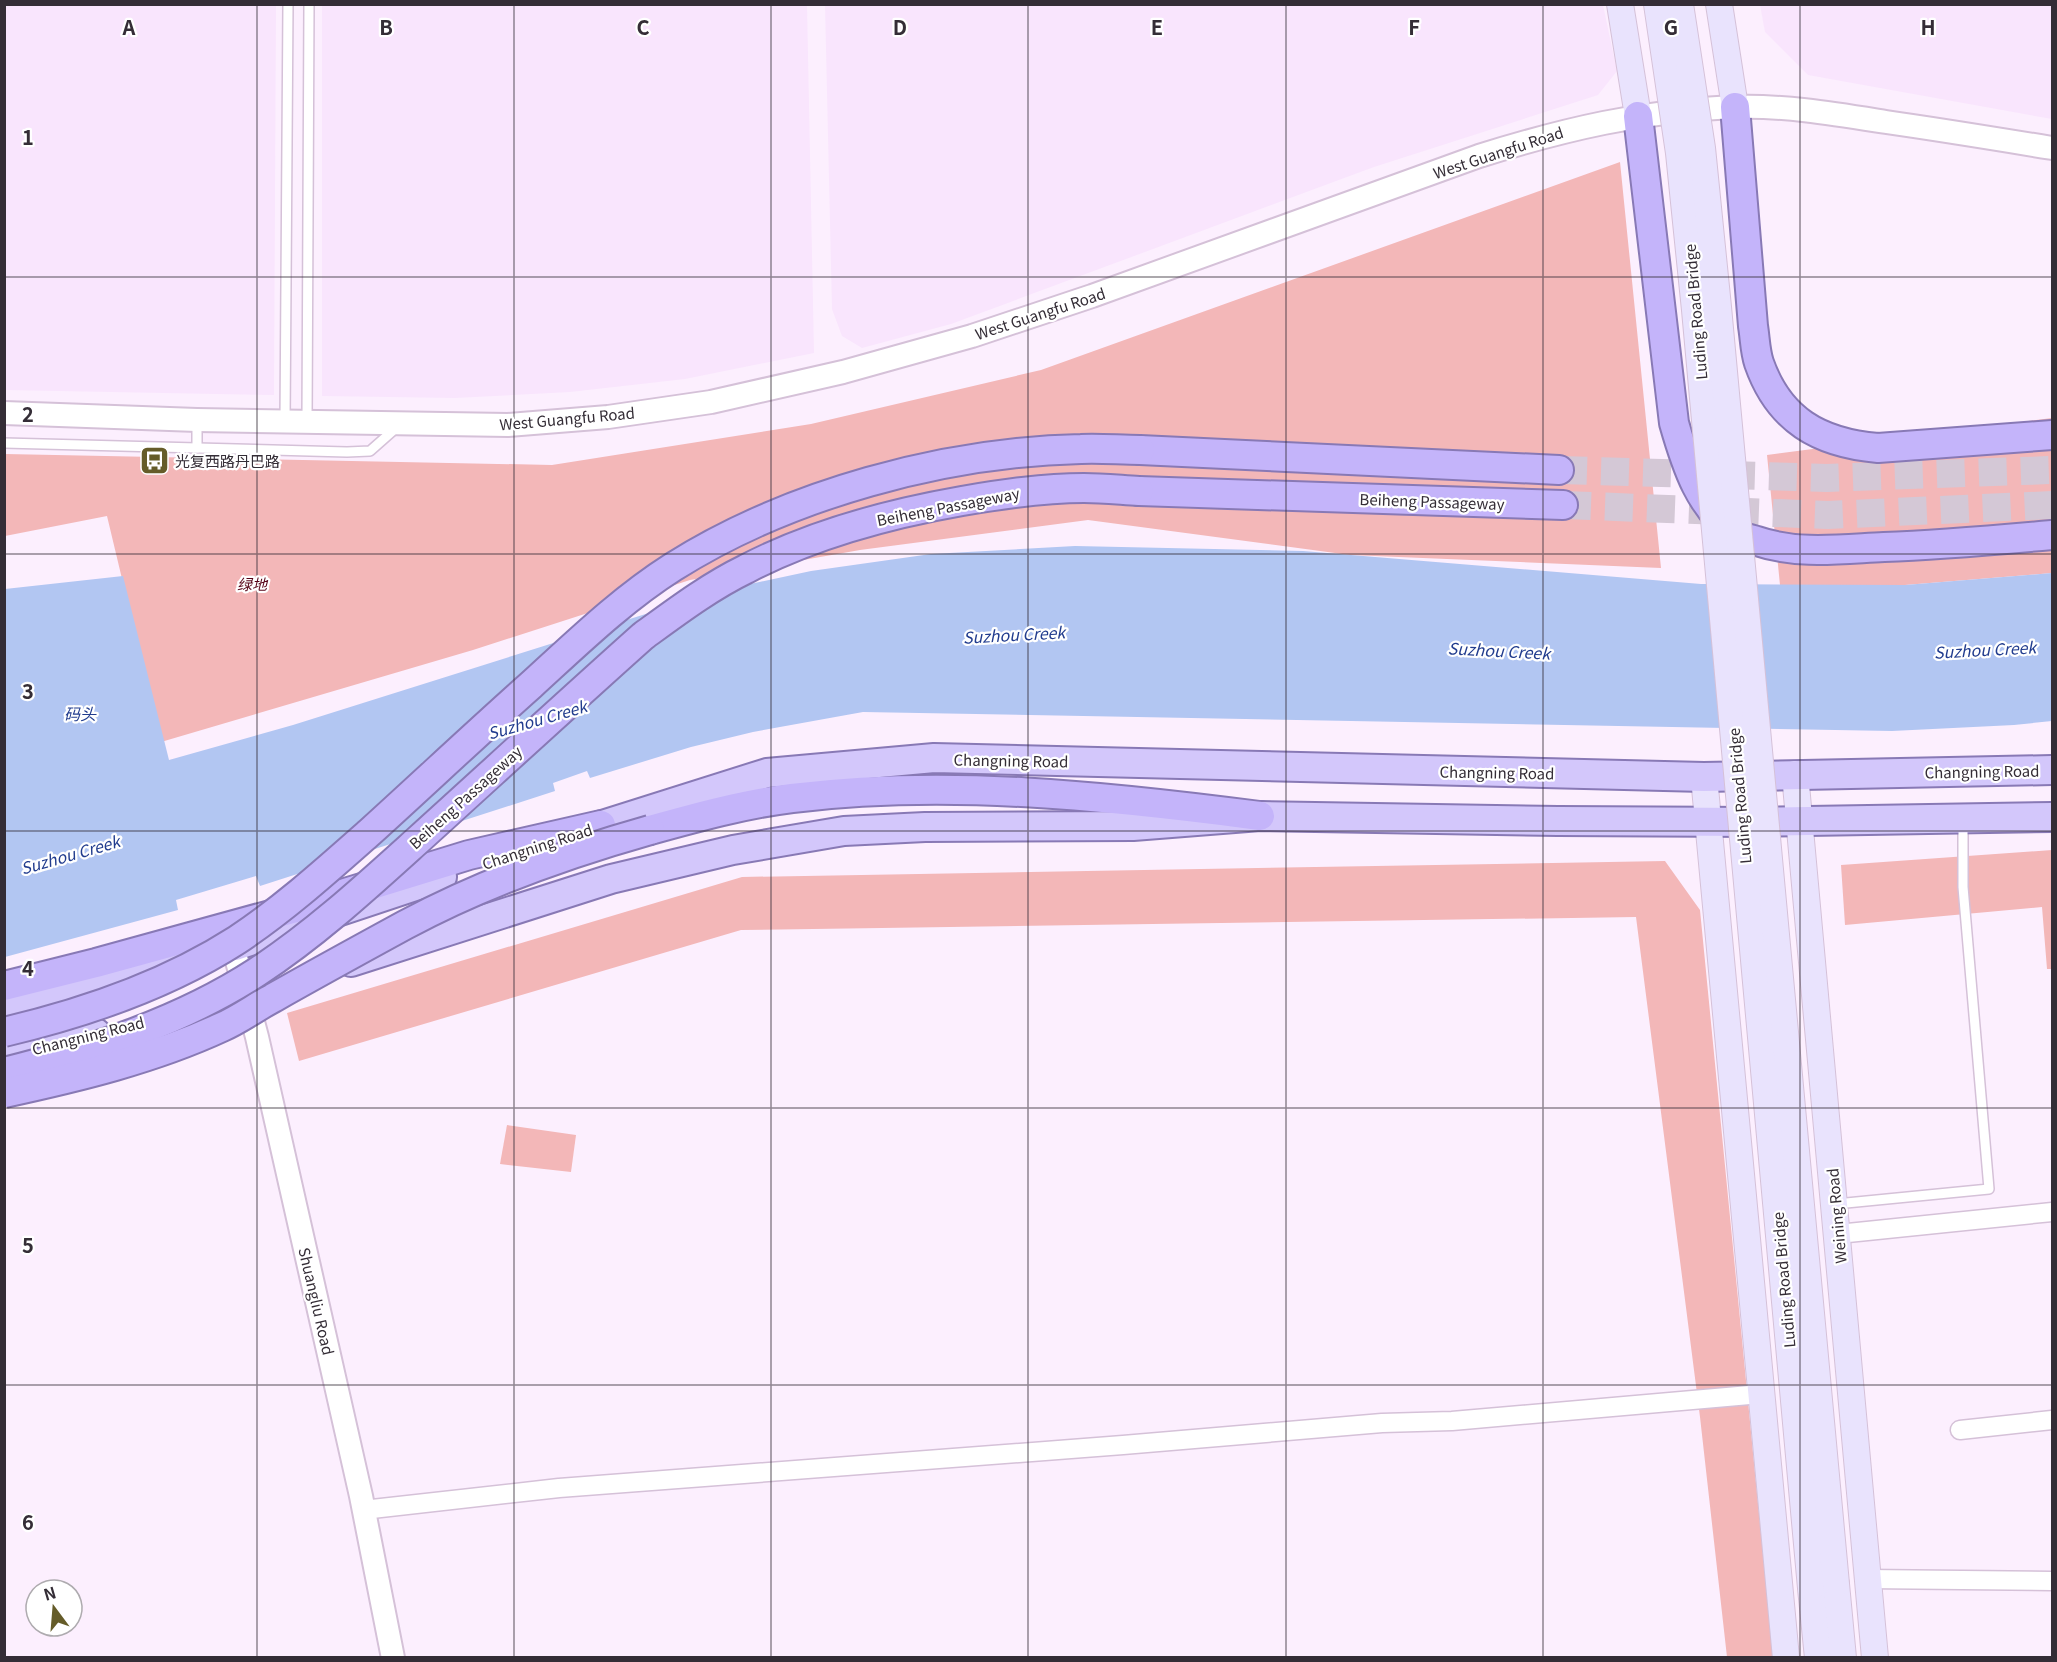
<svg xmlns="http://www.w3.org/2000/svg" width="2057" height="1662" font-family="Georgia,'Noto Sans SC',serif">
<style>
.built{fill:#f9e5fd}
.green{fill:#f3b7b8}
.water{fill:#b2c6f2}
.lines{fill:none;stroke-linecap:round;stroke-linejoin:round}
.trunk-tunnel{stroke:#d4c8d6;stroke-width:28;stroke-dasharray:28 14;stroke-linecap:butt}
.service-casing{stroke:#d5c1d8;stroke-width:12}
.minor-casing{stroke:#d5c1d8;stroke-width:21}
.tertiary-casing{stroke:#d5c1d8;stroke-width:26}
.secondary-casing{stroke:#d5c1d8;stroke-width:28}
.primary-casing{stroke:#8879b5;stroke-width:32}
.trunk-casing{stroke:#8879b5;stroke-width:32}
.service{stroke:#fff;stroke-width:9}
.minor{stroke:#fff;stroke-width:18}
.tertiary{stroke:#fff;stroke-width:22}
.secondary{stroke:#e9e3fd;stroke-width:26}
.primary{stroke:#d3c7fb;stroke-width:28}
.trunk{stroke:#c4b4fa;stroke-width:28}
.secondary-bridge-casing{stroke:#d5c1d8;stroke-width:28;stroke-linecap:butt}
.trunk-bridge-casing{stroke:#8879b5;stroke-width:32;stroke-linecap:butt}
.secondary-bridge{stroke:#e9e3fd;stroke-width:26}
.trunk-bridge{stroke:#c4b4fa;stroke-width:28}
.grid{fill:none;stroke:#342d36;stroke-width:1.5;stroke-opacity:0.55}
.labels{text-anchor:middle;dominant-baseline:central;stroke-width:4.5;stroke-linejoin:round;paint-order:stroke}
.street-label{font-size:15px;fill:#342d36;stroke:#fff}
.poi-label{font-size:15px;fill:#342d36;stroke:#fff;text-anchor:start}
.park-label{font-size:15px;font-style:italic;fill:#550216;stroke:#fff}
.water-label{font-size:16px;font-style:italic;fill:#213c8e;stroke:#fff}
.grid-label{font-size:20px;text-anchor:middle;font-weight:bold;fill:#342d36;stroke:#fff;stroke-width:4.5;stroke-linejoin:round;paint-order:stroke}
</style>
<rect width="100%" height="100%" fill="#fceffe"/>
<g class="built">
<polygon points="5,4 276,5 274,395 5,390"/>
<polygon points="322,5 807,5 814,353 685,379 570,392 455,398 322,396"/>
<polygon points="825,5 1603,5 1617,71 1598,95 1374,167 951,324 862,348 842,336 832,309"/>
<polygon points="1760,5 2052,5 2052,119 1808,75 1765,32"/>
</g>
<g class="green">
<polygon points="1620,162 1661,568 1350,555 1088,520 860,550 690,580 473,650 161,742 107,516 5,536 5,454 552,465 811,424 1041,370"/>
<polygon points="2052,418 2052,573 1905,585 1780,585 1767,455"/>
<polygon points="2052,850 2052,969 2047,969 2042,907 1845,925 1841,865"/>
<polygon points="1665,861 1700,910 1773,1657 1727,1657 1700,1417 1636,917 741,930 299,1061 287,1013 742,877"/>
<polygon points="507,1125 576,1135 571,1172 500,1164"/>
</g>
<polygon class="water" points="1075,546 1303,551 1701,584 1905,585 2052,573 2052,721 2014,725 1892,731 863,712 753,732 691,747 590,778 587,771 553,783 555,791 260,886 256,876 176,900 178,910 5,957 5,589 123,576 169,760 293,725 722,590 811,571 931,554"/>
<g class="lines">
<g class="trunk-tunnel">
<polyline points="1559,470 1827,478 2052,470"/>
<polyline points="1563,505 1828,515 2052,505"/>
</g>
<defs>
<g id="service">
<polyline points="197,420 197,448"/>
<polyline points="285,422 288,4"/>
<polyline points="307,422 309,4"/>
<polyline points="4,443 347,452 370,451 396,428"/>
<polyline points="1836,1204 1989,1189 1963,887 1963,821"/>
</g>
<g id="minor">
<polyline points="1838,1234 2052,1212"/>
<polyline points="1960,1430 2052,1420"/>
<polyline points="363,1510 559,1488 1123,1445 1382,1423 1452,1421 1761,1394"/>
<polyline points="1866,1579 2052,1581"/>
</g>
<g id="tertiary">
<path d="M 4,413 L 197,420 L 508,425 L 608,417 L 711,402 L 843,372 L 972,336 L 1092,296 L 1479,156 C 1565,129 1642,111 1733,107 C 1784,105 1836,114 1886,122 C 1942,130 1997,139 2052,148"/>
<polyline points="233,946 257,1037 361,1496 393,1658"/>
</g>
<g id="secondary">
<polyline points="1620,4 1638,116"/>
<polyline points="1719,4 1735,107"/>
<polyline points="1795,774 1875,1658"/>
<polyline points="1704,777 1786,1658"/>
<polyline points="1836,1584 1843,1658"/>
<polyline points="1811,1588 1818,1658"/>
</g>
<g id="primary">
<polyline points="577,833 767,773 934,758 1704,777 2052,770"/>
<polyline points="235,946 442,877"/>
<polyline points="351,962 611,879 733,850 844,831 925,827 1133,826 1260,816 1558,821 1755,822 2052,817"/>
<polyline points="4,1006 196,956"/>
<polyline points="4,1056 96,1033"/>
</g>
<g id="trunk">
<path d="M 1735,107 L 1753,326 C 1755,338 1755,351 1759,363 C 1779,420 1819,443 1878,448 L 2052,435"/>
<path d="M 1638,116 L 1674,423 C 1686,465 1700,510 1739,535 C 1744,538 1751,539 1757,541 C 1798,555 1841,549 1884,547 C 1940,545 1996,540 2052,535"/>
<polyline points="1140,450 1559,470"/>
<polyline points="1139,491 1563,505"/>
<path d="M 650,830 C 697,817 744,804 792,798 C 947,779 1106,796 1260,816"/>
<polyline points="4,986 96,963 303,906 469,855 601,825"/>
</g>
</defs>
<use href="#service" class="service-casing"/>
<use href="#minor" class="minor-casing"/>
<use href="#tertiary" class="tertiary-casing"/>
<use href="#secondary" class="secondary-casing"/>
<use href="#primary" class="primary-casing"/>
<use href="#trunk" class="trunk-casing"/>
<use href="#service" class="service"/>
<use href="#minor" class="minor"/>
<use href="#tertiary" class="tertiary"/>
<use href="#secondary" class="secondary"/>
<use href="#primary" class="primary"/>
<use href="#trunk" class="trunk"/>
<defs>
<g id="secondary-bridge">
<polyline points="1657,4 1679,153 1695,310 1811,1588"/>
<polyline points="1680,4 1702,148 1718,307 1836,1584"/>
</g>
<g id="trunk-bridge">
<path d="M 4,1032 C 85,1013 167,985 237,940 C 285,908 327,870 370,832 C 424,783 477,733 531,685 C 576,644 621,600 673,567 C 789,494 944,452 1081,449 C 1101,448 1120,450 1140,450"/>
<path d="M 4,1072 C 92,1050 180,1022 257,972 C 315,934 366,887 418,840 C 493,772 568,703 643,636 C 676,612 709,587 746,569 C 813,534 888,514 962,501 C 1003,494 1043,488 1084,488 C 1102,488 1121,490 1139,491"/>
<path d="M 4,1093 C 78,1077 153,1059 222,1027 C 240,1019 256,1007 273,998 C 317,973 361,949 405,925 C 483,883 565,854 650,830"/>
</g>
</defs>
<use href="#secondary-bridge" class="secondary-bridge-casing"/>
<use href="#trunk-bridge" class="trunk-bridge-casing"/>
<use href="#secondary-bridge" class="secondary-bridge"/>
<use href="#trunk-bridge" class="trunk-bridge"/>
</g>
<path class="grid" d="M 257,4 L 257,1658M 514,4 L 514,1658M 771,4 L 771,1658M 1028,4 L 1028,1658M 1286,4 L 1286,1658M 1543,4 L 1543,1658M 1800,4 L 1800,1658M 4,277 L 2052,277M 4,554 L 2052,554M 4,831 L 2052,831M 4,1108 L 2052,1108M 4,1385 L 2052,1385"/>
<defs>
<symbol id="bus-square" viewBox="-11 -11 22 22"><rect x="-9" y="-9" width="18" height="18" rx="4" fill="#655c29" stroke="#fff"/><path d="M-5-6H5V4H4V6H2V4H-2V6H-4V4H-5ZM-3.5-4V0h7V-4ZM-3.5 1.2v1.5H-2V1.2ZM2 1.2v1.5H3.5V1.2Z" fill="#fff"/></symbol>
</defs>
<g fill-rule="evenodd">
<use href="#bus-square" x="138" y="444" width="33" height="33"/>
</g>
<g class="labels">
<g class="street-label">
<text transform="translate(1498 152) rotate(-18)">West Guangfu Road</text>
<text transform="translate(1695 312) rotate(-95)">Luding Road Bridge</text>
<text transform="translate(1040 313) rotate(-18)">West Guangfu Road</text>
<text transform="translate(567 418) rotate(-5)">West Guangfu Road</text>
<text transform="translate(1432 501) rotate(2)">Beiheng Passageway</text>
<text transform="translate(948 506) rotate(-11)">Beiheng Passageway</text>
<text transform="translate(1011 760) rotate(1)">Changning Road</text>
<text transform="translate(1982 771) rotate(-1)">Changning Road</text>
<text transform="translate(1497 772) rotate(1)">Changning Road</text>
<text transform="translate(1739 796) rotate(-95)">Luding Road Bridge</text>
<text transform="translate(465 797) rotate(-42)">Beiheng Passageway</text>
<text transform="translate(537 846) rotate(-18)">Changning Road</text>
<text transform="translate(88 1035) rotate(-14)">Changning Road</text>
<text transform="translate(1836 1216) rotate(-95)">Weining Road</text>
<text transform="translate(1783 1280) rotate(-95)">Luding Road Bridge</text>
<text transform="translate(317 1301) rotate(77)">Shuangliu Road</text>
</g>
<g class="poi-label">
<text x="175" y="460">光复西路丹巴路</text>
</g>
<g class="park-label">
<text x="252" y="583">绿地</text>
</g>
<g class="water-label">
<text transform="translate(1014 634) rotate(-3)">Suzhou Creek</text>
<text transform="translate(1985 649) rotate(-3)">Suzhou Creek</text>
<text transform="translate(1499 650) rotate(3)">Suzhou Creek</text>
<text x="80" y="713">码头</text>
<text transform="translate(537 719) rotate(-16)">Suzhou Creek</text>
<text transform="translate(70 854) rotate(-16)">Suzhou Creek</text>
</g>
</g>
<g class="grid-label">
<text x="129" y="35">A</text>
<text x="386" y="35">B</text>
<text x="643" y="35">C</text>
<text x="900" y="35">D</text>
<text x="1157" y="35">E</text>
<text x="1414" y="35">F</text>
<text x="1671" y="35">G</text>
<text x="1928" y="35">H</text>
<text x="28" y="145">1</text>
<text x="28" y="422">2</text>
<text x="28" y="699">3</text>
<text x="28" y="976">4</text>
<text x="28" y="1253">5</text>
<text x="28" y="1530">6</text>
</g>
<rect width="2057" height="1662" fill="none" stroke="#342d36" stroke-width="12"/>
<g transform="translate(54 1608) rotate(344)"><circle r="28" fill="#ffffff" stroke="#aeabaf" stroke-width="1.5"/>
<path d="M0-4.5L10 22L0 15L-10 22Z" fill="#655c29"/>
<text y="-9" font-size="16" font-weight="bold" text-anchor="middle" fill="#342d36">N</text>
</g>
</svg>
